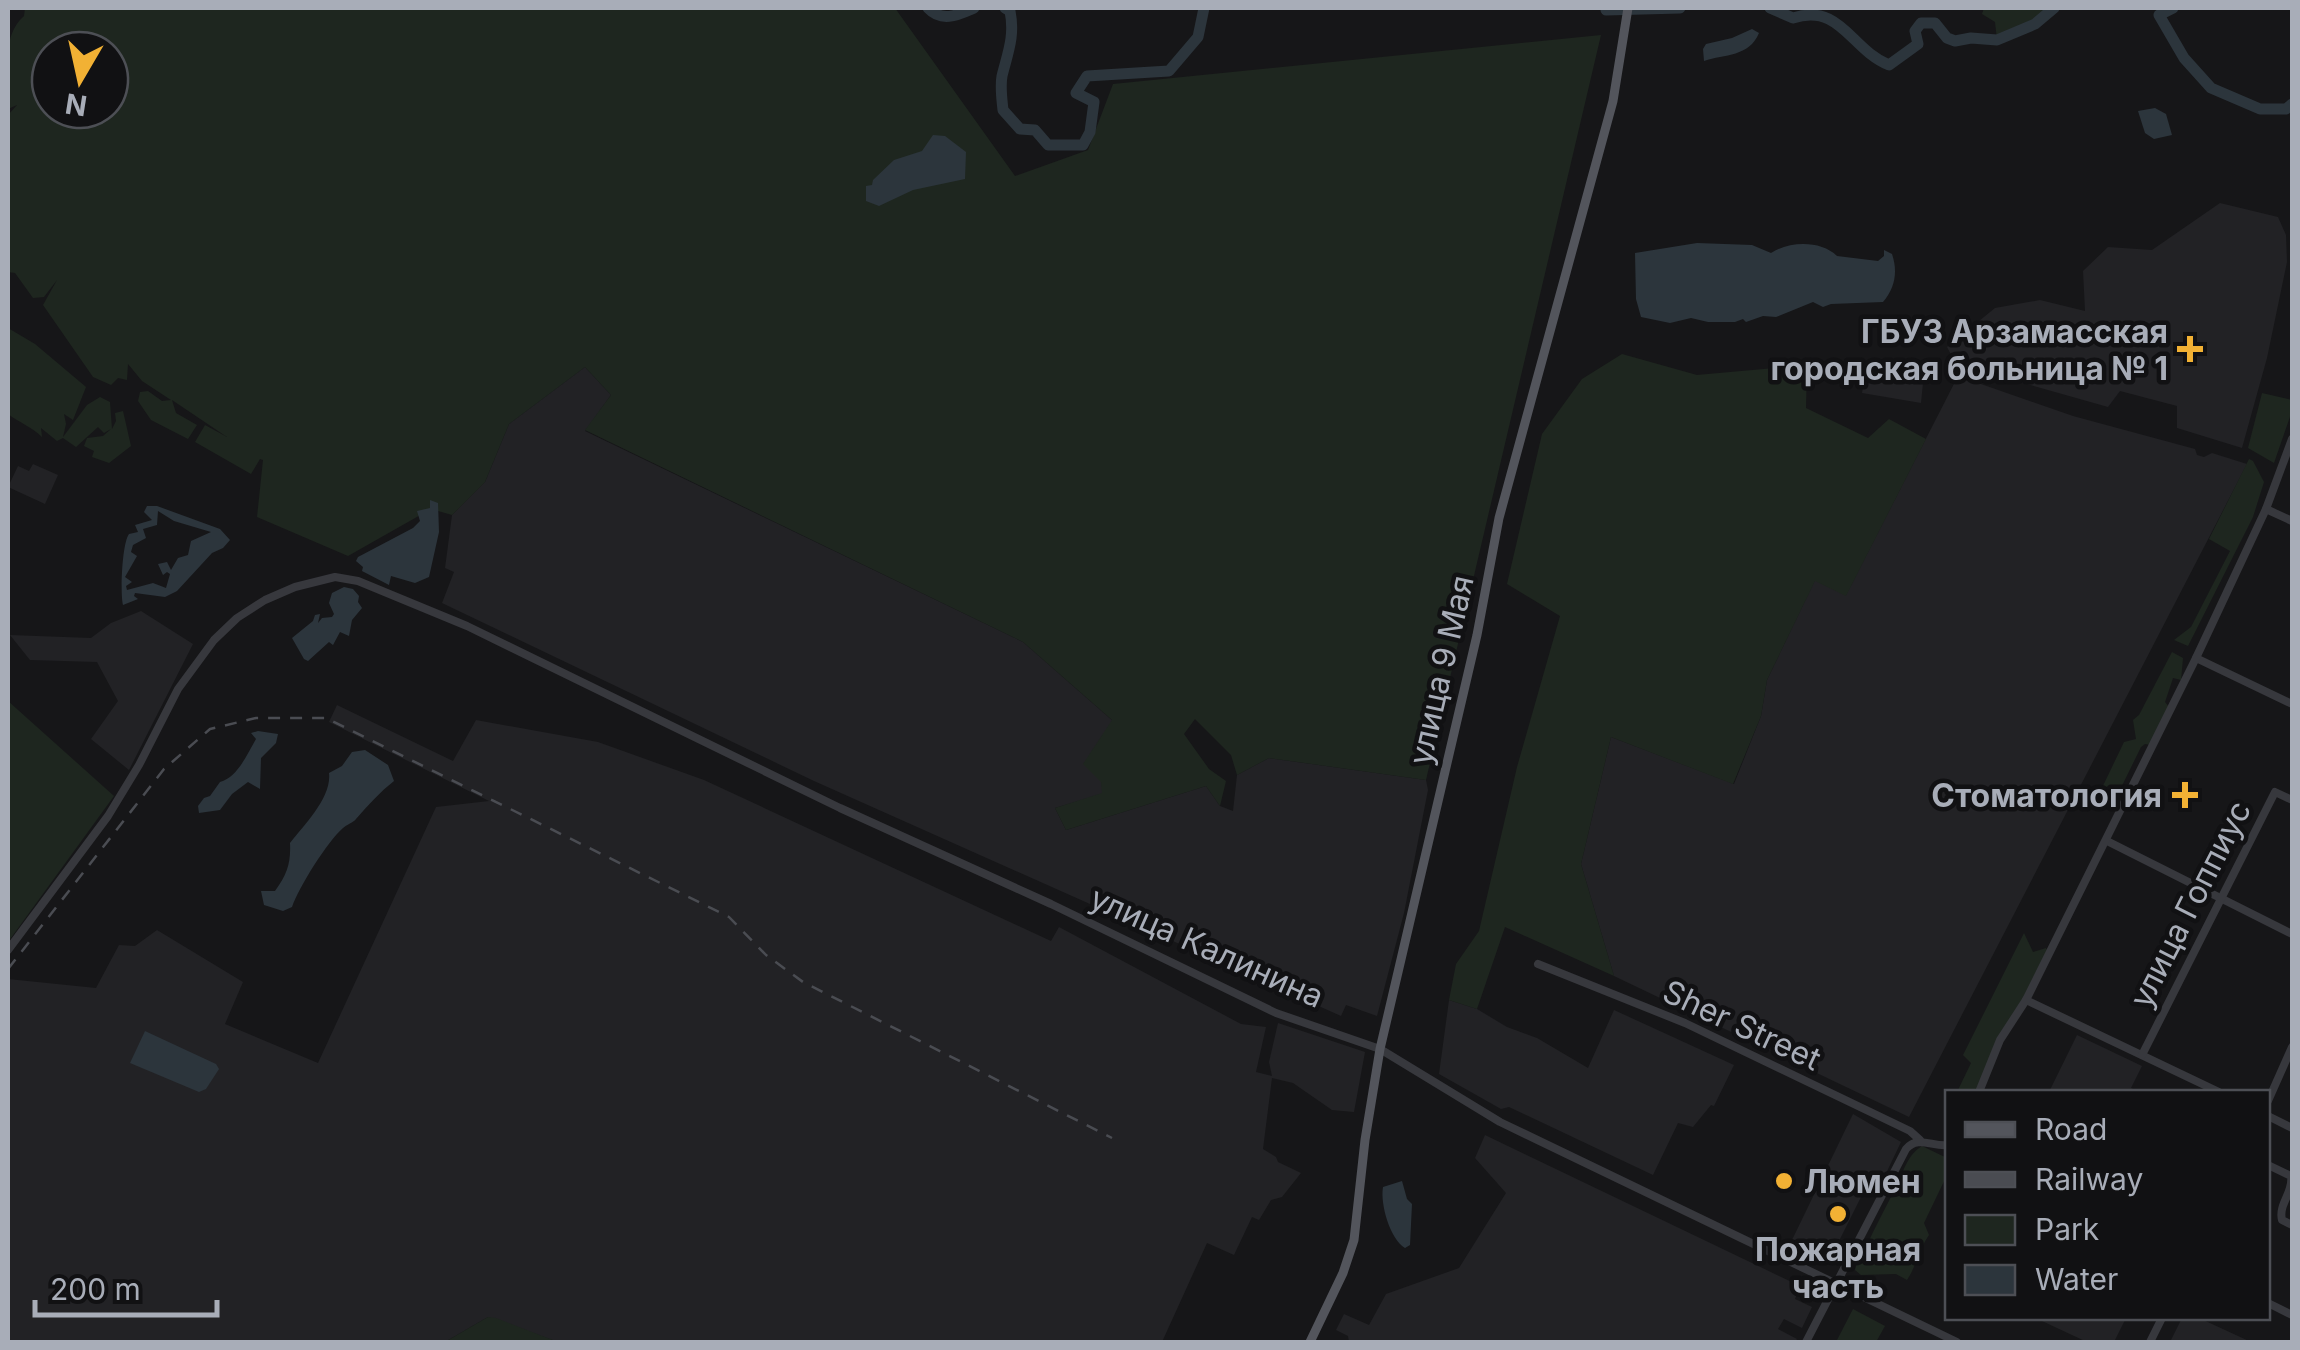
<svg xmlns="http://www.w3.org/2000/svg" width="2300" height="1350" font-family="Inter,sans-serif">
<style>
.built{fill:#222225}
.green{fill:#1e261f;fill-rule:evenodd}
.water{fill:#2c353c;fill-rule:evenodd}
.lines{fill:none;stroke-linecap:round;stroke-linejoin:round}
.river{stroke:#2c353c;stroke-width:11}
.minor{stroke:#37383d;stroke-width:8}
.major{stroke:#53555c;stroke-width:9}
.rail{stroke:#4a4c52;stroke-width:2.5;stroke-dasharray:12 10;stroke-linecap:butt}
.poi-dot{fill:#f2b134;stroke:#111113;stroke-width:4}
.labels{text-anchor:middle;dominant-baseline:central;stroke-width:9;stroke-linejoin:round;paint-order:stroke}
.poi-label{font-size:32px;font-weight:bold;fill:#a8adb8;stroke:#111113;text-anchor:end}
.street-label{font-size:32px;fill:#a8adb8;stroke:#111113}
</style>
<rect width="100%" height="100%" fill="#161618"/>
<g class="built">
<polygon points="2220,203 2278,217 2286,235 2287,262 2267,358 2242,448 2177,428 2177,406 2120,391 2108,407 1956,364 1947,347 1995,308 2040,300 2085,311 2083,271 2108,247 2152,250"/>
<polygon points="1867,362 1924,373 1921,403 1862,393"/>
<polygon points="585,367 611,395 585,431 1023,642 1113,721 1084,764 1102,782 1102,794 1055,808 1066,830 1206,786 1220,806 1233,811 1237,775 1269,758 1426,780 1428,790 1404,913 1377,1016 1346,1005 1341,1016 814,781 442,603 454,572 445,568 452,515 485,482 509,424"/>
<polygon points="1958,376 2073,416 2195,449 2197,455 2204,457 2212,453 2247,464 1909,1117 1614,976 1581,864 1611,737 1734,784 1761,716 1767,680 1815,580 1846,595"/>
<polygon points="33,464 58,475 45,504 8,487 18,466 29,471"/>
<polygon points="141,611 193,644 129,770 91,739 118,701 97,662 30,660 10,635 91,638 111,623"/>
<polygon points="337,705 453,761 476,720 598,742 704,780 1051,941 1059,927 1241,1024 1266,1027 1256,1072 1272,1076 1269,1062 1278,1023 1365,1052 1354,1112 1332,1110 1293,1083 1272,1078 1263,1149 1276,1157 1278,1162 1301,1173 1282,1197 1271,1200 1259,1220 1252,1217 1234,1255 1207,1243 1162,1342 558,1342 488,1317 445,1342 8,1342 8,979 96,988 119,945 135,946 157,930 243,982 225,1024 318,1063 436,807 489,801 329,722"/>
<polygon points="1449,1000 1477,1009 1507,1027 1537,1038 1588,1068 1614,1010 1734,1065 1714,1106 1711,1105 1693,1127 1678,1123 1653,1175 1509,1107 1501,1109 1439,1074"/>
<polygon points="2077,1035 2142,1066 2131,1088 2139,1092 2049,1092"/>
<polygon points="1853,1114 1901,1142 1879,1188 1868,1183 1830,1259 1792,1240"/>
<polygon points="1485,1135 1800,1286 1795,1299 1812,1307 1802,1328 1784,1319 1778,1329 1797,1339 1795,1342 1349,1342 1348,1336 1336,1330 1344,1314 1369,1325 1386,1294 1459,1268 1506,1193 1475,1158"/>
<polygon points="2044,1318 2126,1318 2114,1342 2087,1342 2042,1321"/>
<polygon points="2182,1318 2199,1318 2251,1342 2170,1342"/>
</g>
<g class="green">
<path d="M 25,8 L 895,8 L 1015,176 L 1088,150 L 1113,84 L 1601,35 L 1426,780 L 1269,758 L 1237,775 L 1231,755 L 1195,719 L 1184,734 L 1209,769 L 1226,781 L 1220,806 L 1206,786 L 1066,830 L 1055,808 L 1102,793 L 1101,782 L 1083,764 L 1112,720 L 1023,642 L 585,430 L 611,395 L 585,367 L 509,424 L 485,482 L 452,515 L 431,509 L 348,556 L 257,517 L 263,460 L 260,459 L 251,474 L 195,442 L 205,425 L 227,437 L 172,400 L 176,413 L 197,425 L 188,439 L 151,420 L 138,401 L 140,392 L 148,391 L 162,401 L 171,400 L 142,381 L 128,364 L 127,380 L 118,378 L 111,385 L 93,377 L 43,305 L 57,280 L 44,297 L 33,298 L 15,273 L 8,272 L 8,115 L 17,105 L 8,109 C 8,79 0,37 24,16 ZM 50,50 L 110,50 L 110,110 L 50,110 Z"/>
<polygon points="1984,8 2054,8 2035,24 1997,40 1995,22 1982,14"/>
<path d="M 8,328 L 35,344 L 86,387 L 73,420 L 64,414 L 66,424 L 63,437 L 87,405 L 100,397 L 110,402 L 112,429 L 116,421 L 115,413 L 123,411 L 131,446 L 109,463 L 92,457 L 94,451 L 84,446 L 87,438 L 103,436 L 111,429 L 104,433 L 98,427 L 76,447 L 63,438 L 57,441 L 41,428 L 42,437 C 32,427 20,423 8,414 Z"/>
<polygon points="1622,354 1697,375 1807,365 1806,408 1868,438 1889,419 1926,439 1846,596 1815,581 1767,680 1761,716 1733,784 1611,737 1581,864 1614,976 1505,927 1477,1009 1449,1000 1456,964 1479,931 1517,767 1560,616 1507,584 1542,434 1582,379"/>
<polygon points="2262,393 2292,400 2292,411 2274,463 2248,448"/>
<polygon points="2249,459 2253,461 2264,482 2253,517 2188,646 2174,640 2191,627 2230,551 2209,539"/>
<polygon points="2172,652 2183,658 2181,680 2173,678 2165,702 2169,707 2151,745 2145,744 2141,747 2115,800 2112,793 2101,790 2124,742 2136,739 2133,720 2139,715"/>
<polygon points="8,701 114,796 8,942"/>
<polygon points="2024,933 2033,952 2046,948 2048,952 1975,1092 1957,1092 1971,1063 1963,1055"/>
<path d="M 1922,1146 L 1947,1158 L 1947,1175 L 1924,1223 L 1929,1235 C 1919,1249 1917,1265 1907,1280 L 1896,1274 L 1861,1275 L 1855,1270 L 1858,1258 L 1870,1262 L 1875,1253 L 1866,1247 C 1875,1227 1886,1207 1896,1187 C 1904,1172 1906,1156 1922,1146 Z"/>
<polygon points="1853,1309 1885,1326 1876,1342 1836,1342"/>
<polygon points="488,1317 496,1318 558,1342 445,1342"/>
</g>
<g class="water">
<path d="M 1752,29 L 1759,33 C 1749,57 1725,54 1704,61 L 1703,49 L 1706,44 L 1732,38 Z"/>
<polygon points="2155,108 2166,114 2172,135 2154,139 2145,133 2138,111"/>
<polygon points="933,135 945,136 966,152 965,179 913,190 879,206 866,201 866,186 872,185 873,180 894,160 922,151"/>
<path d="M 1697,243 L 1752,245 L 1771,253 C 1789,241 1821,240 1837,256 L 1878,261 L 1884,256 L 1884,250 L 1892,254 C 1898,272 1895,288 1883,302 L 1831,304 L 1823,307 L 1813,302 L 1776,317 L 1763,316 L 1746,322 L 1743,319 L 1735,322 L 1708,322 L 1691,318 L 1670,323 L 1641,317 L 1636,299 L 1635,253 Z"/>
<polygon points="430,500 438,503 439,532 429,577 415,583 391,576 389,585 362,571 363,567 356,561 358,557 413,528 420,521 417,511 430,508"/>
<path d="M 147,506 L 157,506 L 220,529 L 230,540 L 223,548 L 212,553 L 177,591 L 165,597 L 135,593 L 134,596 L 138,599 L 123,605 C 120,594 122,543 129,534 L 138,532 L 135,525 L 152,520 L 144,512 ZM 158,511 L 174,521 L 211,532 L 191,541 L 188,555 L 178,558 L 171,570 L 167,562 L 158,564 L 163,575 L 167,572 L 170,574 L 166,588 L 153,583 L 127,590 L 126,586 L 132,582 L 125,577 L 137,556 L 131,552 L 133,545 L 146,538 L 143,529 L 157,525 Z"/>
<polygon points="344,587 353,589 359,596 358,602 362,608 352,620 349,636 340,632 333,645 329,642 308,661 304,659 292,638 313,621 315,615 320,614 318,623 322,618 332,617 334,614 329,603 332,593"/>
<path d="M 258,731 L 278,734 L 276,743 L 261,758 L 260,789 L 248,782 L 232,794 L 220,810 L 199,813 L 198,806 L 204,798 L 210,796 L 220,782 C 238,777 247,754 256,739 L 251,733 Z"/>
<path d="M 365,750 L 388,765 L 394,781 C 380,792 368,805 356,819 C 354,822 346,825 343,828 C 327,842 299,887 292,907 L 283,911 L 264,905 L 261,891 L 275,891 C 287,875 291,863 290,843 C 304,825 332,797 329,773 L 342,766 L 352,752 Z"/>
<polygon points="145,1031 216,1064 219,1069 206,1089 199,1092 130,1063"/>
<path d="M 1402,1181 L 1407,1199 L 1412,1204 L 1410,1245 L 1405,1248 C 1390,1239 1380,1204 1383,1187 Z"/>
</g>
<g class="lines">
<g class="river">
<path d="M 928,8 C 942,23 958,15 974,8"/>
<path d="M 1005,8 L 1010,11 C 1015,36 1008,52 1002,76 C 1000,87 1002,100 1003,110 L 1020,129 L 1035,130 L 1048,145 L 1083,145 L 1090,132 L 1094,102 L 1076,93 L 1087,76 L 1169,71 L 1198,37 L 1204,8"/>
<path d="M 1770,8 L 1793,18 C 1841,3 1850,49 1889,65 L 1918,44 L 1915,31 L 1921,23 L 1935,23 L 1947,38 L 1955,41 L 1971,38 L 1997,40 L 2035,24 L 2054,8"/>
<polyline points="2173,8 2159,15 2184,58 2211,88 2260,109 2286,109 2292,104"/>
<polyline points="1606,10 1680,8"/>
</g>
<g class="minor">
<polyline points="2266,509 2292,521"/>
<polyline points="2196,658 2292,704"/>
<polyline points="2107,841 2292,934"/>
<polyline points="8,950 108,816 139,765 178,689 214,640 237,618 265,600 295,587 335,577 358,581 467,626 840,808 1051,904 1276,1013 1380,1049 1500,1122 1957,1342"/>
<polyline points="1538,964 1685,1023 1910,1131 1920,1140"/>
<polyline points="2026,1000 2219,1092"/>
<polyline points="2142,1055 2275,792 2292,800"/>
<polyline points="1979,1092 2000,1040 2026,1000 2196,658 2266,509 2292,439"/>
<polyline points="2268,1101 2292,1047"/>
<polyline points="2268,1116 2292,1128"/>
<path d="M 2268,1165 L 2291,1176 C 2294,1192 2278,1204 2282,1220 L 2292,1225"/>
<polyline points="2268,1303 2292,1315"/>
<path d="M 1806,1342 L 1906,1149 C 1918,1135 1932,1147 1948,1145"/>
<polyline points="2150,1342 2162,1318"/>
</g>
<polyline class="major" points="1310,1342 1343,1273 1354,1240 1365,1140 1380,1049 1477,635 1499,518 1613,101 1628,8"/>
<polyline class="rail" points="8,969 164,769 210,729 256,718 326,718 729,917 766,955 803,982 1112,1138"/>
</g>
<g class="poi-dot">
<path d="M2185 334h10v10h10v10h-10v10h-10v-10h-10v-10h10z"/>
<path d="M2180 780h10v10h10v10h-10v10h-10v-10h-10v-10h10z"/>
<circle cx="1784" cy="1181" r="10"/>
<circle cx="1838" cy="1214" r="10"/>
</g>
<g class="labels">
<g class="poi-label">
<text x="2168" y="331">ГБУЗ Арзамасская<tspan x="2168" dy="37">городская больница № 1</tspan></text>
<text x="2162" y="795">Стоматология</text>
<text x="1804" y="1181" text-anchor="start">Люмен</text>
<text x="1838" y="1249" text-anchor="middle">Пожарная<tspan x="1838" dy="37">часть</tspan></text>
</g>
<g class="street-label">
<text transform="translate(1441 670) rotate(-77)">улица 9 Мая</text>
<text transform="translate(2190 904) rotate(-63)">улица Гоппиус</text>
<text transform="translate(1207 947) rotate(24)">улица Калинина</text>
<text transform="translate(1742 1025) rotate(25)">Sher Street</text>
</g>
</g>
<rect width="2300" height="1350" fill="none" stroke="#a8adb8" stroke-width="20"/>
<rect x="1945" y="1090" width="325" height="230" fill="#111113" stroke="#4d4f55" stroke-width="2.5"/>
<rect x="1965" y="1122" width="50" height="15" fill="#53555c" stroke="#4d4f55" stroke-width="2.5"/>
<text x="2035" y="1140" font-size="30" fill="#a8adb8">Road</text>
<rect x="1965" y="1172" width="50" height="15" fill="#4a4c52" stroke="#4d4f55" stroke-width="2.5"/>
<text x="2035" y="1190" font-size="30" fill="#a8adb8">Railway</text>
<rect x="1965" y="1215" width="50" height="30" fill="#1e261f" stroke="#4d4f55" stroke-width="2.5"/>
<text x="2035" y="1240" font-size="30" fill="#a8adb8">Park</text>
<rect x="1965" y="1265" width="50" height="30" fill="#2c353c" stroke="#4d4f55" stroke-width="2.5"/>
<text x="2035" y="1290" font-size="30" fill="#a8adb8">Water</text>
<g transform="translate(80 80) rotate(189)"><circle r="48" fill="#111113" stroke="#4d4f55" stroke-width="2.5"/>
<path d="M0-8L18 38L0 25L-18 38Z" fill="#f2b134"/>
<text y="-15" font-size="28" font-weight="bold" text-anchor="middle" fill="#a8adb8">N</text>
</g>
<path d="M35 1300v15h182v-15" fill="none" stroke="#a8adb8" stroke-width="5"/>
<text x="50" y="1300" font-size="30" fill="#a8adb8" stroke="#111113" stroke-width="8" paint-order="stroke">200 m</text>
</svg>
